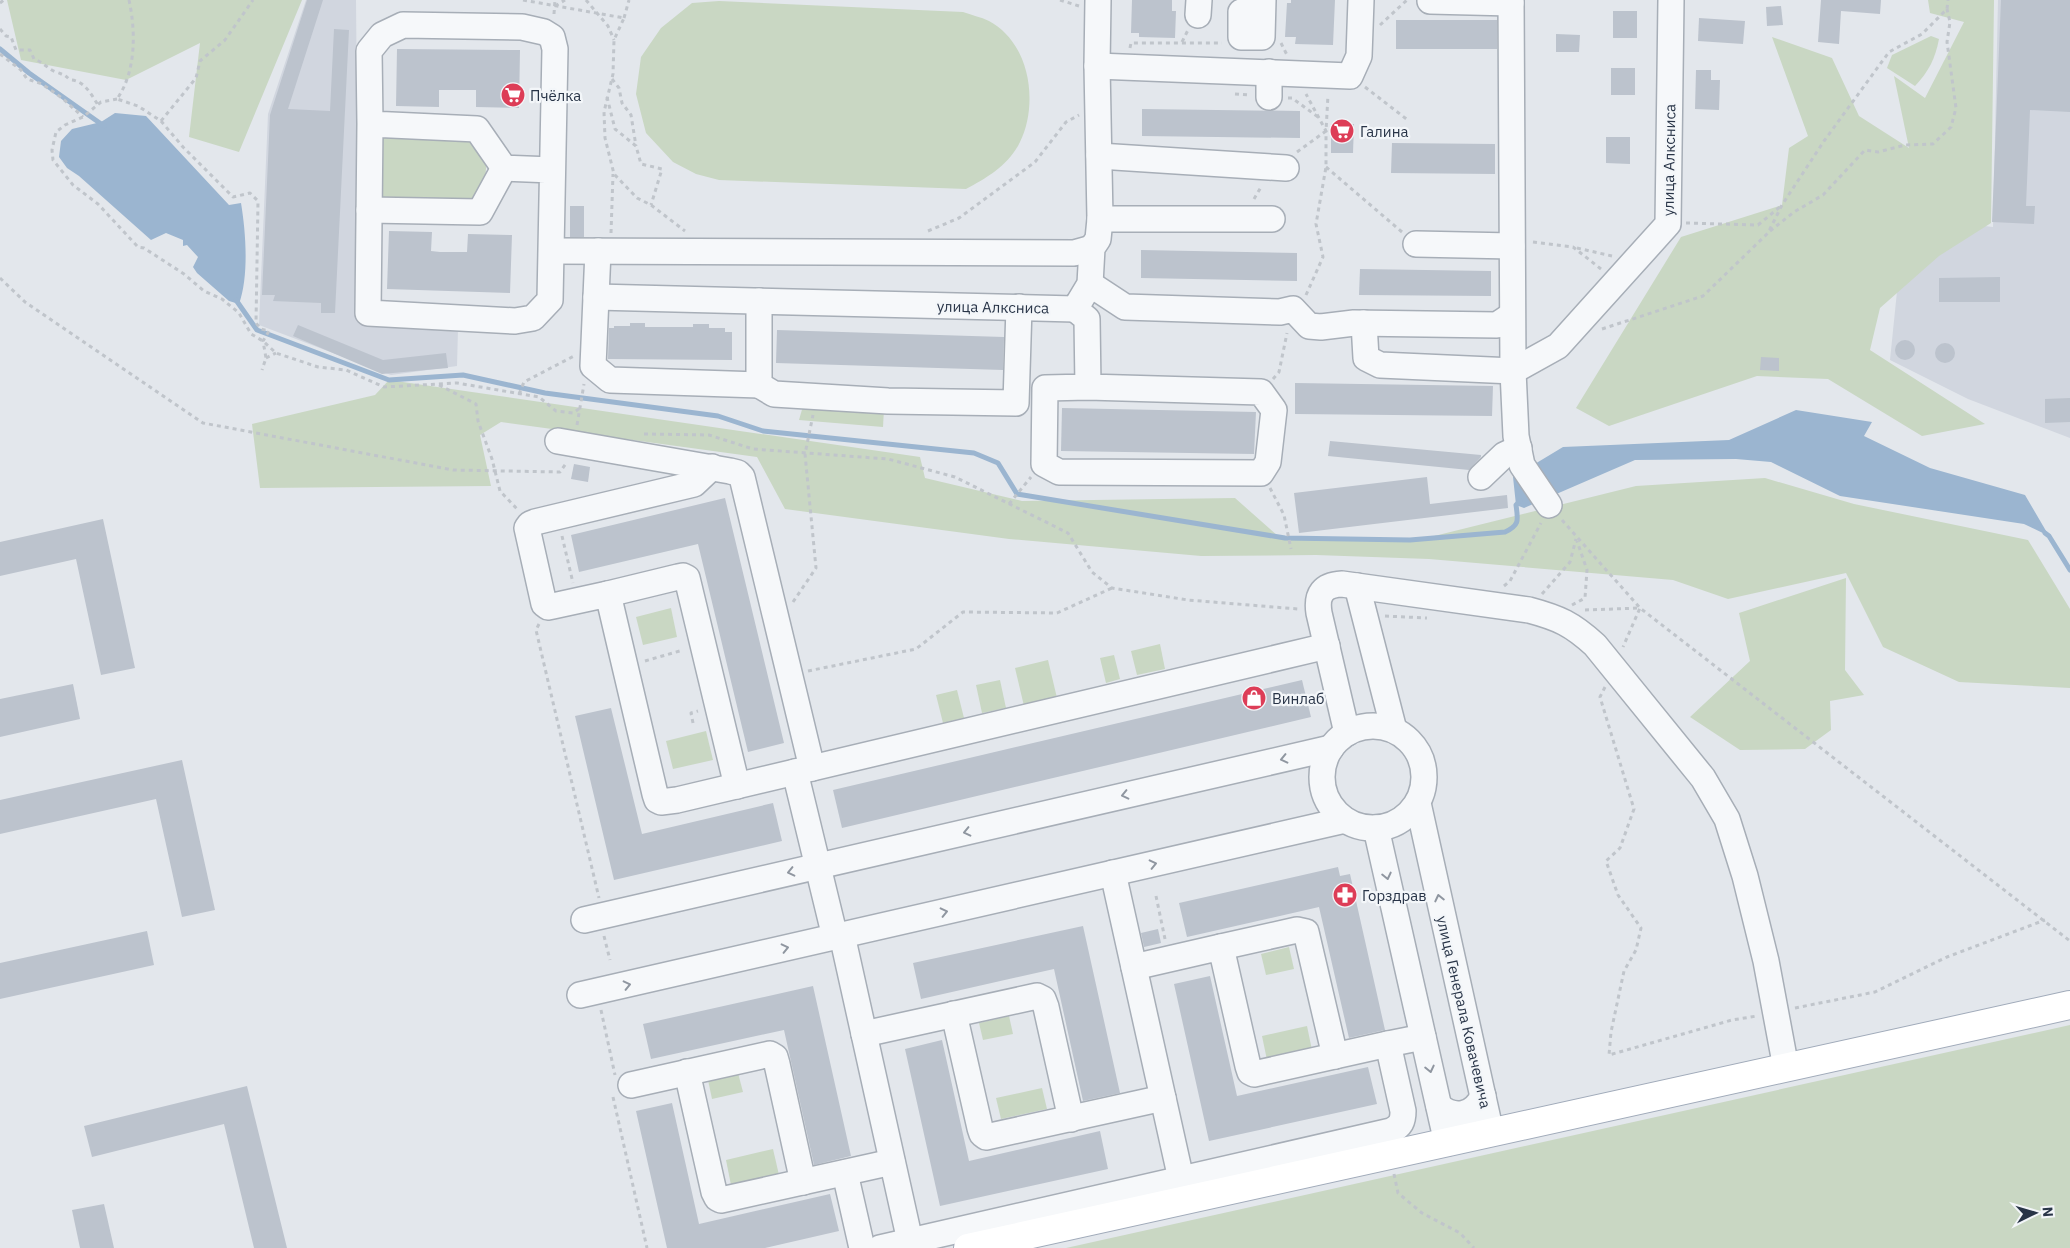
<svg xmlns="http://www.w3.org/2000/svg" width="2070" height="1248" font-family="'IBM Plex Sans',sans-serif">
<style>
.built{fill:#d1d6df}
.green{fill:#c9d7c3}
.water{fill:#9bb5d0}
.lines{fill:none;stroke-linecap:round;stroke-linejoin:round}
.stream{stroke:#9bb5d0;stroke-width:5}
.building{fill:#bcc3cd}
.minor-casing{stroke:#a7aeb7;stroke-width:28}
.major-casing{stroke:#a1abba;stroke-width:30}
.path{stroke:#c0c5cb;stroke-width:3;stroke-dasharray:4 4;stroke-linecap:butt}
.minor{stroke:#f6f8fa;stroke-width:25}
.major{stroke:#fff;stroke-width:28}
.oneway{stroke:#8f96a0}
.labels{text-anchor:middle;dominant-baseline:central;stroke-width:4.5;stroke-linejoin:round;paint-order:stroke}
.poi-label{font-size:15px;fill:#283447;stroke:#f3f6f9;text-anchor:start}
.street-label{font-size:15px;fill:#283447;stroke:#f3f6f9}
</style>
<rect width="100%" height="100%" fill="#e3e7ec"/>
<g class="built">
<polygon points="306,0 356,0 359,322 458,329 457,366 391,375 259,325 268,114"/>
<polygon points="1998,0 2070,0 2070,438 1968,399 1890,360 1900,262 1950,222 1993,227"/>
</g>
<g class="green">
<polygon points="7,0 302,0 239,152 189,137 200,43 126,80 21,60"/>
<polygon points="1928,0 1994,0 1991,223 1939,256 1880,308 1870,350 1985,424 1922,436 1828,379 1757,376 1609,426 1576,408 1681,237 1782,205 1789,148 1808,136 1772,37 1832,58 1859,116 1909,148 1894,76 1925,98 1964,22 1930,13"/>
<path d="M 719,1 L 963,12 C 971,15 981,17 989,21 C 1030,43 1039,103 1020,142 C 1009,165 987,178 966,189 L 719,180 L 696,174 L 673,162 L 646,133 L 636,94 L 641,57 L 661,28 L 692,3 Z"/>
<path d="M 1931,36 L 1939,39 C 1935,59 1929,71 1915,86 L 1887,68 L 1892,55 Z"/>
<polygon points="386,131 475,137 487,156 484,194 471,206 384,200 376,192 379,137"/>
<polygon points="389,380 920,457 925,478 1022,501 1235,498 1279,537 1410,542 1636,486 1765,478 1854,504 2028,540 2070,609 2070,688 1959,682 1883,647 1846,573 1728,599 1673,580 1429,559 1316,555 1201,556 1009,539 785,509 757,457 501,422 480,435 491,486 260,488 252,424 375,395"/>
<polygon points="803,406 884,409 883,427 799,420"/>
<polygon points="1846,578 1845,670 1864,695 1830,701 1831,730 1805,749 1740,750 1690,717 1750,661 1739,613"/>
<polygon points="671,608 677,637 643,645 636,617"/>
<polygon points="1160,644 1165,669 1137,675 1131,651"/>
<polygon points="1114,655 1120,679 1106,683 1100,658"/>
<polygon points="1048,660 1057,698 1024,706 1015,668"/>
<polygon points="1000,680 1006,708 982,713 976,685"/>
<polygon points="957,690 964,718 943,723 936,695"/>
<polygon points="706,731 713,760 673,769 666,741"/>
<polygon points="1289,947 1294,969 1266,975 1261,954"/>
<polygon points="1009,1016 1013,1034 983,1040 979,1023"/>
<polygon points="2070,1025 2070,1248 1066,1248"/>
<polygon points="1307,1026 1312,1050 1267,1060 1262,1036"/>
<polygon points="738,1073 743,1092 712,1099 708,1080"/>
<polygon points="1042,1088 1047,1109 1001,1119 996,1098"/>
<polygon points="773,1149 779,1175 731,1185 726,1160"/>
</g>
<g class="water">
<path d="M 115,113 L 146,116 L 229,205 L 241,203 C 246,233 249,276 239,304 L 229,301 L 197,273 L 193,267 L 198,257 L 187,245 L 183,246 L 183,240 L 166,233 L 151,240 L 79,176 L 67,168 L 59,157 L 61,141 L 72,129 L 101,122 Z"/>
<polygon points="1796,410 1872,422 1864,436 1930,468 2025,495 2049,536 2024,524 1840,496 1771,462 1736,459 1635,460 1524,508 1516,505 1513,477 1563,447 1729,440"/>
</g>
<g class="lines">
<g class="stream">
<polyline points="0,49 29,73 104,126"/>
<path d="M 236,300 L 257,330 L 389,380 L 463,375 L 545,393 L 718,416 L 763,431 L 974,453 L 998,463 L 1017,494 L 1285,538 L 1410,540 L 1505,532 C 1520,525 1518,520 1516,505 L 1520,501"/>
<polyline points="2045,533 2049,536 2070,570"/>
</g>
</g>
<g class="building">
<polygon points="307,0 323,0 288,109 330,111 334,29 349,30 335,313 321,313 321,303 273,301 275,295 262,295 270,115"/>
<polygon points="1132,0 1172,0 1172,11 1176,11 1175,38 1139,37 1139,33 1131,33"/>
<polygon points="1291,0 1335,0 1333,45 1295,44 1296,37 1285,37 1287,3 1291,3"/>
<polygon points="1821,0 1881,0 1880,14 1841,11 1839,44 1818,42"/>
<polygon points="2001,0 2070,0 2070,112 2030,110 2026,206 2035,206 2034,224 1992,222"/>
<polygon points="1781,6 1783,25 1767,26 1766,7"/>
<rect x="1613" y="11" width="24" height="27"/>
<polygon points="1699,18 1745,21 1743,44 1698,41"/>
<rect x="1396" y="20" width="101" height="29"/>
<polygon points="1556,34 1580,35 1579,52 1556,52"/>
<polygon points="397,49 520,50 519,108 476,107 476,90 439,90 439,107 396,106"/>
<rect x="1611" y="68" width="24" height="27"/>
<polygon points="1696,70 1711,70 1711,80 1720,80 1719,110 1695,109"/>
<polygon points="1142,109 1300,111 1300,138 1142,136"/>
<polygon points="1331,124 1354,124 1353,153 1331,153"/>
<polygon points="1606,137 1630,137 1630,164 1606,163"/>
<polygon points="1392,143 1495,144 1495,174 1391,173"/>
<rect x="570" y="206" width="14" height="31"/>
<polygon points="389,231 432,232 431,251 440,252 467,252 468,234 512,235 510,293 387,289"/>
<polygon points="1141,250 1297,253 1297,281 1141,278"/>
<polygon points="1360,269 1491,271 1491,296 1359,295"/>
<polygon points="2000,277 2000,302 1939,302 1939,278"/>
<polygon points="630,323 645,323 645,327 693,327 693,324 709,324 709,328 725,328 725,332 732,332 732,360 608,359 609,328 614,328 614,326 630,326"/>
<polygon points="298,325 383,360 446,353 448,368 382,374 293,336"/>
<polygon points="777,330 1004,337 1003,370 776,363"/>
<circle cx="1905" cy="350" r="10"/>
<circle cx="1945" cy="353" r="10"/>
<polygon points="1761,357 1779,358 1779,371 1760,370"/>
<polygon points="1295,383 1493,386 1492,416 1295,414"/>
<polygon points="2070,398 2070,422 2045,423 2045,399"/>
<polygon points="1062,408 1256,412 1254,454 1061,451"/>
<polygon points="1330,441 1481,455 1481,457 1469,470 1328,456"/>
<polygon points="574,464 590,467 588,482 571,479"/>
<polygon points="1427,477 1430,504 1507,495 1508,508 1299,533 1294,493"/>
<polygon points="725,498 784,743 748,752 698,544 579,572 571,535"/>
<polygon points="103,519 135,668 101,675 76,559 0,576 0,542"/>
<polygon points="1302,680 1311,717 842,828 833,790"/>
<polygon points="73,684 80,719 0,737 0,699"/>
<polygon points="611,708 642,834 773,803 782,841 614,880 575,716"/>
<polygon points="182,760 215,910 182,917 156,799 0,834 0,800"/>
<polygon points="1338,867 1340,876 1350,874 1385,1030 1349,1038 1319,907 1187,937 1179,903"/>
<polygon points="1083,926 1120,1093 1083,1101 1054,969 921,999 913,963"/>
<polygon points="1158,929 1161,943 1144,947 1141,933"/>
<polygon points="147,931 154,965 0,999 0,963"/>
<polygon points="1210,976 1237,1096 1368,1067 1377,1104 1209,1141 1174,984"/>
<polygon points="813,986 851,1156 814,1165 784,1030 651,1059 643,1024"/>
<polygon points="942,1040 969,1161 1100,1131 1108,1169 940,1206 905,1049"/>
<polygon points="247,1086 287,1248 254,1248 224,1124 92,1157 84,1126"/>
<polygon points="672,1103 699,1224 830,1194 839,1231 765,1248 667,1248 636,1111"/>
<polygon points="104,1204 114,1248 80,1248 72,1210"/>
</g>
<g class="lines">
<defs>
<g id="minor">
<polyline points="1511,0 1513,371 1516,436 1522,465 1549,505"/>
<polyline points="1430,1 1511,3"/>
<polyline points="1262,12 1241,12 1241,37 1262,37 1263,0"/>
<polyline points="1198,15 1199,0"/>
<polyline points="1097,66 1350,76 1359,56 1361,0"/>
<polyline points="1269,97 1269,72"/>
<polyline points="370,124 369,51 382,35 403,25 522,27 544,32 552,37 555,49 550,300 533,318 515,321 368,313 370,124 477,129 504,168 552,170"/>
<polyline points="1099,156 1286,168"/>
<polyline points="369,210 480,212 504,168"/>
<polyline points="1100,219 1272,219"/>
<polyline points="1416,244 1512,246"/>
<polyline points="552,251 1074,253 1092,248"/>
<polyline points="598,251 593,366 610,380 759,385"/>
<polyline points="1090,284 1125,307 1280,312 1293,309 1309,326 1321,327 1354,323 1497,325 1512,315"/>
<polyline points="596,297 1075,309 1090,284 1092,248 1098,239 1100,219 1097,66 1098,0"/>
<polyline points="759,301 759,385 774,394 888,401 1016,403 1019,307"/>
<polyline points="1075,309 1087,319 1088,387 1261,392 1274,410 1268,462 1261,473 1059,472 1044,464 1045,388 1088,387"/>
<polyline points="1364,323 1366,358 1380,365 1513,371 1558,346 1668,224 1671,0"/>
<polyline points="558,441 730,471 738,473 742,477 812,768"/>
<polyline points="712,467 694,484 535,522 530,524 527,528 544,604 548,607 553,606 608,594 655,794 657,800 661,802 677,800 1327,646"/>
<polyline points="1481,477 1504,455 1519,448"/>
<polyline points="1357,586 1394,730"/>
<polyline points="608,594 678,577 683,576 687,578 737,786"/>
<circle cx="1373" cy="777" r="51"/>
<path d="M 1347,733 L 1319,613 C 1316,594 1323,585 1342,584 L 1529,610 C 1559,618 1572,624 1595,645 L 1703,778 L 1727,819 L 1745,876 L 1766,961 L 1786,1068"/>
<polyline points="795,772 835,937"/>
<polyline points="1418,803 1491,1133"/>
<polyline points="1376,828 1447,1143"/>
<polyline points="1113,873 1181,1179"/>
<polyline points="584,920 1331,748"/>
<polyline points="842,935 910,1241"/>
<polyline points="1221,947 1297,930 1306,932 1335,1056"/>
<polyline points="1134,967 1221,947 1248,1066 1250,1072 1254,1074 1388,1044"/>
<polyline points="580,995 1345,820"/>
<polyline points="954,1014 980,1128 982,1134 986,1137 1163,1098"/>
<polyline points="864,1034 1037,996 1043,999 1046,1007 1071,1119"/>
<polyline points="687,1072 714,1192 717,1198 721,1200 892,1162"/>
<polyline points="631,1085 770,1054 775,1057 777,1064 803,1182"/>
<path d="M 1439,1106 C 1455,1120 1474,1115 1483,1096"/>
<polyline points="845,1173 862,1248"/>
<path d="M 880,1248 L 1391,1131 C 1401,1126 1403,1121 1403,1111 L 1388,1044 L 1423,1037"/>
</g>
<polyline id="major" points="968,1248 2070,1005"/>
</defs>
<use href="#minor" class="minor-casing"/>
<use href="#major" class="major-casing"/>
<g class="path">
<path d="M 129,0 C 136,32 136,72 117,99 L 138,106 L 161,121 L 183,147 L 233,197 L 250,193 L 258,201 L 256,323 L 261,329 L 269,331 L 263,341 L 266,358 L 262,370"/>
<polyline points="523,0 624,18 614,40 613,74 604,112 605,138 614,174 637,198 651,205 685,231"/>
<polyline points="586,0 608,26 614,40"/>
<polyline points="1060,0 1079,6"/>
<polyline points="0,3 4,0"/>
<polyline points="555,6 565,0"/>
<polyline points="554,14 555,0"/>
<polyline points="624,18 629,0"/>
<polyline points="1380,25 1407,0"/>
<path d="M 0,29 L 6,36 L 11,37 L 16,50 L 30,50 L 34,59 C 43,62 48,69 56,72 C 63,75 63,73 70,80 C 84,80 91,94 98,105"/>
<polyline points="1182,42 1188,30"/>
<polyline points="1281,43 1287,55"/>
<polyline points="1130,48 1131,43 1222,43"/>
<polyline points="0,54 21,70 27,79 42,84 62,98 83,117"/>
<polyline points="612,79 619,88 622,103 631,115 636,146"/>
<polyline points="1365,87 1409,121"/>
<polyline points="1235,94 1249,95"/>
<polyline points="607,97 615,129 636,146 641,164 662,169 651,205"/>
<polyline points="1288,98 1292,98 1318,117"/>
<polyline points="117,99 101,102 83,117 65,125 56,132 52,150 53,160 73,185 98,204 138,247 144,248 184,274 204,291 222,299 239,313 251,334 263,341 276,353 318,367 346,370 384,387 457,383 539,397 556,411 573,413 580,408"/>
<polyline points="161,121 196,78 200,61 225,40 253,0"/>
<polyline points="1297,152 1326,131 1328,95"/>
<polyline points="1326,167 1402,232"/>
<polyline points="1254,199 1261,187"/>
<polyline points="1686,223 1758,225 1781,206"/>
<polyline points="928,231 959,218 1035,162 1066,122 1079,115"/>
<polyline points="1770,231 1794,212 1823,195 1865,150 1878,152 1905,145 1933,144 1951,127 1956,108 1947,42 1950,22 1947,9"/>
<polyline points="611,233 613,174"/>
<polyline points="1533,242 1573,247 1601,269"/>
<polyline points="1577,248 1612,256"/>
<polyline points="0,278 25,302 203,423 453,470 560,472 567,462"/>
<polyline points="1306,295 1323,257 1316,224 1326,167 1326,131 1306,94"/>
<polyline points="1602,329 1703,296 1768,233 1782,205 1824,141 1889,52 1922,34 1947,9 1948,0"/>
<polyline points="266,358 276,353"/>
<polyline points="1273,379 1279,372 1287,333"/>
<polyline points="439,385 476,404 478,421 492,459 500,491 518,510"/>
<polyline points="519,394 524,382 574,356"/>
<polyline points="577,425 584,384"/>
<polyline points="644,434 709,435 753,449 888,459 955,477 1068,533 1092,572 1112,588 1188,600 1298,609"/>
<polyline points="1270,488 1284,515 1291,549"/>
<polyline points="1009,504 1031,477"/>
<polyline points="1562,520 1640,608 2070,941"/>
<polyline points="562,536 573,583"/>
<polyline points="1504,586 1510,581 1541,523"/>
<polyline points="1542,594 1570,562 1576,539"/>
<polyline points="793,602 816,568 805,454 813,415"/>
<polyline points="1572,605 1585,598 1587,570 1577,541"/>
<polyline points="1585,610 1640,608 1623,647"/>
<polyline points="1385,616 1427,618"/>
<polyline points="539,624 536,630 599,898"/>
<polyline points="645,661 683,650"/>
<polyline points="808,671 916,649 963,612 1057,613 1112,588"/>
<polyline points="1605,687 1600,697 1634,809 1620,848 1606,861 1618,895 1641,928 1636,950 1624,971 1611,1032 1609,1055 1732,1020 1757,1016"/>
<polyline points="693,723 691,713 698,711"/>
<polyline points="1156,896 1165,939"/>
<polyline points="604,936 610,960"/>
<polyline points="1795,1008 1875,992 1947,957 2045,920"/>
<polyline points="601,1010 615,1075"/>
<polyline points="613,1097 647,1248"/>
<polyline points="1394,1174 1398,1193 1422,1213 1460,1233 1474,1248"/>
</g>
<use href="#minor" class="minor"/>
<use href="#major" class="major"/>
</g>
<defs><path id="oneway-chevron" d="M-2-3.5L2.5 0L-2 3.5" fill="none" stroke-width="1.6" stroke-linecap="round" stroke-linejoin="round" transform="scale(1.25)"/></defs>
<g class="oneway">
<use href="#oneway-chevron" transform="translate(1284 759) rotate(167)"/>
<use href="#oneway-chevron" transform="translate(1125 795) rotate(167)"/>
<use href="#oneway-chevron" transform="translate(967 832) rotate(167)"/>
<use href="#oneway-chevron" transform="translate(1153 864) rotate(-13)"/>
<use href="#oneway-chevron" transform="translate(791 872) rotate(167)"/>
<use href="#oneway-chevron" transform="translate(1387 876) rotate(77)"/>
<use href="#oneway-chevron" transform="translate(1439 898) rotate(-103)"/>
<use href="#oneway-chevron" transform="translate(944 912) rotate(-13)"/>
<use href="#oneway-chevron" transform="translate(785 948) rotate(-13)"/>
<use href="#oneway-chevron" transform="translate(627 985) rotate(-13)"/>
<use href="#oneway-chevron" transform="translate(1430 1069) rotate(77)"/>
</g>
<defs>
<symbol id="supermarket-disc" viewBox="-11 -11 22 22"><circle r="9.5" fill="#dd3d57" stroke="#f3f6f9"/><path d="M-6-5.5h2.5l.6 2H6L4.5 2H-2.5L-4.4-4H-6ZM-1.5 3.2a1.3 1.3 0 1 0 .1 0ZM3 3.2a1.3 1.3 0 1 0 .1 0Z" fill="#fff"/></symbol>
<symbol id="shop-disc" viewBox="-11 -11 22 22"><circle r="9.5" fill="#dd3d57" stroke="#f3f6f9"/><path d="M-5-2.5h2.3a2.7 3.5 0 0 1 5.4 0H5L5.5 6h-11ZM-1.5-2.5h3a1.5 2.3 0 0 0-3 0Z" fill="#fff"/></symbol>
<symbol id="pharmacy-disc" viewBox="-11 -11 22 22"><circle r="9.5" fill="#dd3d57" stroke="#f3f6f9"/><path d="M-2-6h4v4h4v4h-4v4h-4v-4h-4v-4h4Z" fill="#fff"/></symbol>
</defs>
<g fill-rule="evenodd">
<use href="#supermarket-disc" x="499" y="81" width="28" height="28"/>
<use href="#supermarket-disc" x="1328" y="117" width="28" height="28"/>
<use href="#shop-disc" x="1240" y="684" width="28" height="28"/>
<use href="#pharmacy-disc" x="1331" y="881" width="28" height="28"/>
</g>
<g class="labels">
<g class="poi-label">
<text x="530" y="95">Пчёлка</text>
<text x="1360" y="131">Галина</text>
<text x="1272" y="698">Винлаб</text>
<text x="1362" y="895">Горздрав</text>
</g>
<g class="street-label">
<text transform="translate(1669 160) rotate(-89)">улица Алксниса</text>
<text transform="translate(993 307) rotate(1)">улица Алксниса</text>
<text transform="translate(1464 1012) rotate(77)">улица Генерала Ковачевича</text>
</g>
</g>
<g transform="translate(2035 1213) rotate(85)" stroke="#f3f6f9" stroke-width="4" paint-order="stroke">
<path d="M0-4L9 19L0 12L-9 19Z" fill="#283447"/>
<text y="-8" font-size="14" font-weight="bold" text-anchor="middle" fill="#283447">N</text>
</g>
</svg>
